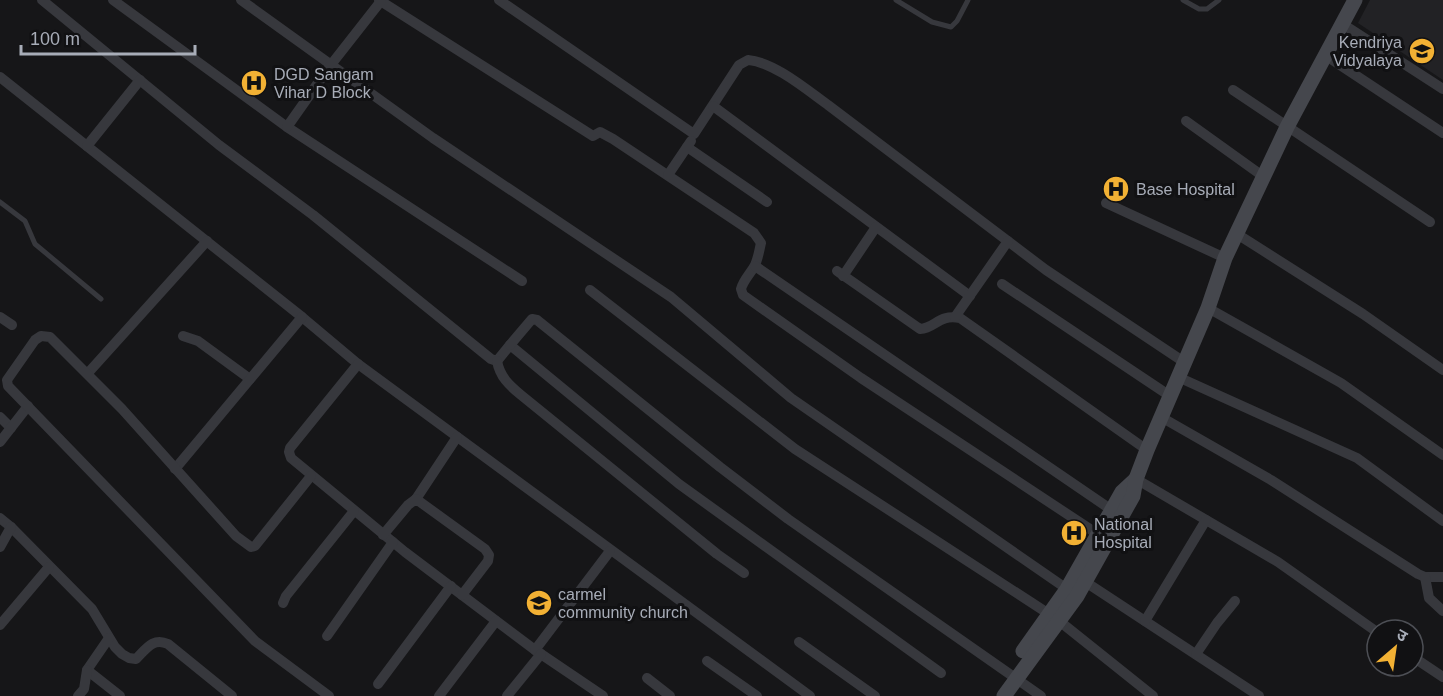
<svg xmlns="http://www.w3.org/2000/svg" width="1443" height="696" font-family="Helvetica,'Noto Sans Devanagari',sans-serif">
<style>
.built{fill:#222225}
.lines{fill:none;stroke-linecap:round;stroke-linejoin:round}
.lane{stroke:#37383d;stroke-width:5}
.street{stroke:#37383d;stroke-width:10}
.secondary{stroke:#45474d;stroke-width:15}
.labels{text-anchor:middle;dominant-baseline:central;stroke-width:6;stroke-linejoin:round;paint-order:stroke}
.poi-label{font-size:16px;fill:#a8adb8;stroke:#111113;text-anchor:start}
</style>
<rect width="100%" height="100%" fill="#161618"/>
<polygon class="built" points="1370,0 1443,0 1443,80 1358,23"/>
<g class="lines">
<g class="lane">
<polyline points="896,0 932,22 951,27 957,21 968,0"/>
<polyline points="1183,0 1199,9 1207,9 1219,0"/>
<polyline points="0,202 25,221 35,244 101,299"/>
</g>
<g class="street">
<polyline points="42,0 219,145 313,215 491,359 497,361 510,345 679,484 941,673"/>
<polyline points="113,0 287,127 522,281"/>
<polyline points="241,0 433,138 671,297 791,398 1067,589"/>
<path d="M 379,0 L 593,136 L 600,132 L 613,139 L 754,233 L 761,243 C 759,251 758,260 754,267 C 749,275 743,281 741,289 L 743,295 L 861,378 L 1102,537"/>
<path d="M 499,0 L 694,134 L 739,65 L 748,60 C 774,62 807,90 828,105 L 1046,270 L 1184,362"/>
<polyline points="1341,23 1443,89"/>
<polyline points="1325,55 1443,133"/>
<polyline points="0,77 302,317 358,364 810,696"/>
<polyline points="1233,90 1430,222"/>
<polyline points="713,106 970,296"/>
<polyline points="1186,121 1264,177"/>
<polyline points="287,127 330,66 381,1"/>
<polyline points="87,146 140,80"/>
<polyline points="687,147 767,202"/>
<polyline points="668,175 691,141"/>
<polyline points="1106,203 1225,258"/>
<polyline points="1237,234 1363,314 1443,370"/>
<polyline points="755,266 1116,513"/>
<path d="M 837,271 L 920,329 C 936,328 938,314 960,318 L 1147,450"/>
<polyline points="843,276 876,227"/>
<polyline points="1002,284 1170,396"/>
<polyline points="590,290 795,449 1049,614"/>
<polyline points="1208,308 1341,383 1443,455"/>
<polyline points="0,317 12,325"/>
<polyline points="955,317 1008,241"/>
<polyline points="183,336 198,341 250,379"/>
<polyline points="510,345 532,319 537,320 720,467 788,519 1041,696"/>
<path d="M 497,361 C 500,377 509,385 521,395 L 717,554 L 744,573"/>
<polyline points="358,364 290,448 289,452 291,458 405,552 535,650 603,696"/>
<polyline points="88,373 207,241"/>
<polyline points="1178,377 1357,458 1443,521"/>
<polyline points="0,417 11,428"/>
<polyline points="1161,417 1271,480 1418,574 1425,577 1443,577"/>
<polyline points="0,442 28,406"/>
<polyline points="175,469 302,317"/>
<polyline points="311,476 255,546 251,547 236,536 122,409 50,337 41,336 35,340 7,380 8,386 255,641 329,696"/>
<polyline points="1136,479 1278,562 1377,632"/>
<polyline points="416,499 457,437"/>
<path d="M 0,518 L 11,527 L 92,609 L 115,647 L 122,654 L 129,658 L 136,659 C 146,649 153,637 168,644 L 232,696"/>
<polyline points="383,535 408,505 416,499 485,549 489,555 488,561 462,595"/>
<polyline points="0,547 11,527"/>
<polyline points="1425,577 1429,598 1443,611"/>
<polyline points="1084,581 1259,696"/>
<polyline points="283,603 286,596 354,511"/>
<polyline points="1058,620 1153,696"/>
<polyline points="1145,621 1206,520"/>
<polyline points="0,625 49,567"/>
<polyline points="327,636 393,542"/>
<polyline points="109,638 87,670 120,696"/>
<polyline points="799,642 875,696"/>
<polyline points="535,650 610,551"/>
<polyline points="1196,654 1217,623 1235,601"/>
<polyline points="1413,657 1443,677"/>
<polyline points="707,661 757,696"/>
<polyline points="647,678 670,696"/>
<polyline points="378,684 451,586"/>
<polyline points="78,696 84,689 87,670"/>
<polyline points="439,696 496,621"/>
<polyline points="507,696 541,654"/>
</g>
<g class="secondary">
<polyline points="1023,651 1067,589 1122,492 1136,479"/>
<polyline points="1004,696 1077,596 1133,496 1136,479 1147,450 1208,308 1225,258 1287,127 1355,0"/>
</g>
</g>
<defs>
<symbol id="school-disc" viewBox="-11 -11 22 22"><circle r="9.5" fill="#f2b134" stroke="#111113"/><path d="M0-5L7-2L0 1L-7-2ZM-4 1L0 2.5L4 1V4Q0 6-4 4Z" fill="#111"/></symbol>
<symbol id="hospital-disc" viewBox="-11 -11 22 22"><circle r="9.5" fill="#f2b134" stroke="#111113"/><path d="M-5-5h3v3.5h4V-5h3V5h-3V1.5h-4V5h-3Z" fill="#111"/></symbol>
</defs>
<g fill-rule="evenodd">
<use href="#school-disc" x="1407" y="36" width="30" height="30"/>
<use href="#hospital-disc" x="239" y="68" width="30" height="30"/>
<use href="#hospital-disc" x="1101" y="174" width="30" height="30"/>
<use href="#hospital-disc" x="1059" y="518" width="30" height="30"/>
<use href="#school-disc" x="524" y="588" width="30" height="30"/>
</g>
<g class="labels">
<g class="poi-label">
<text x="1402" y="42" text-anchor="end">Kendriya<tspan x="1402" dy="18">Vidyalaya</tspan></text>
<text x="274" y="74">DGD Sangam<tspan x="274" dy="18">Vihar D Block</tspan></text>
<text x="1136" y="189">Base Hospital</text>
<text x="1094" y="524">National<tspan x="1094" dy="18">Hospital</tspan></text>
<text x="558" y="594">carmel<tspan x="558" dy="18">community church</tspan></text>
</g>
</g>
<g transform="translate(1395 648) rotate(29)"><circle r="28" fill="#111113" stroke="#4d4f55" stroke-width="1.5"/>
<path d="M0-4.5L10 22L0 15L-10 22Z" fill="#f2b134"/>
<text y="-9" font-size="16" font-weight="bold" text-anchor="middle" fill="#a8adb8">उ</text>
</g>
<path d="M21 45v9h174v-9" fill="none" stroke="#a8adb8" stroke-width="3"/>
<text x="30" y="45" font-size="18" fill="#a8adb8" stroke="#111113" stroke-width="4.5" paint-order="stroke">100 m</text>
</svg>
